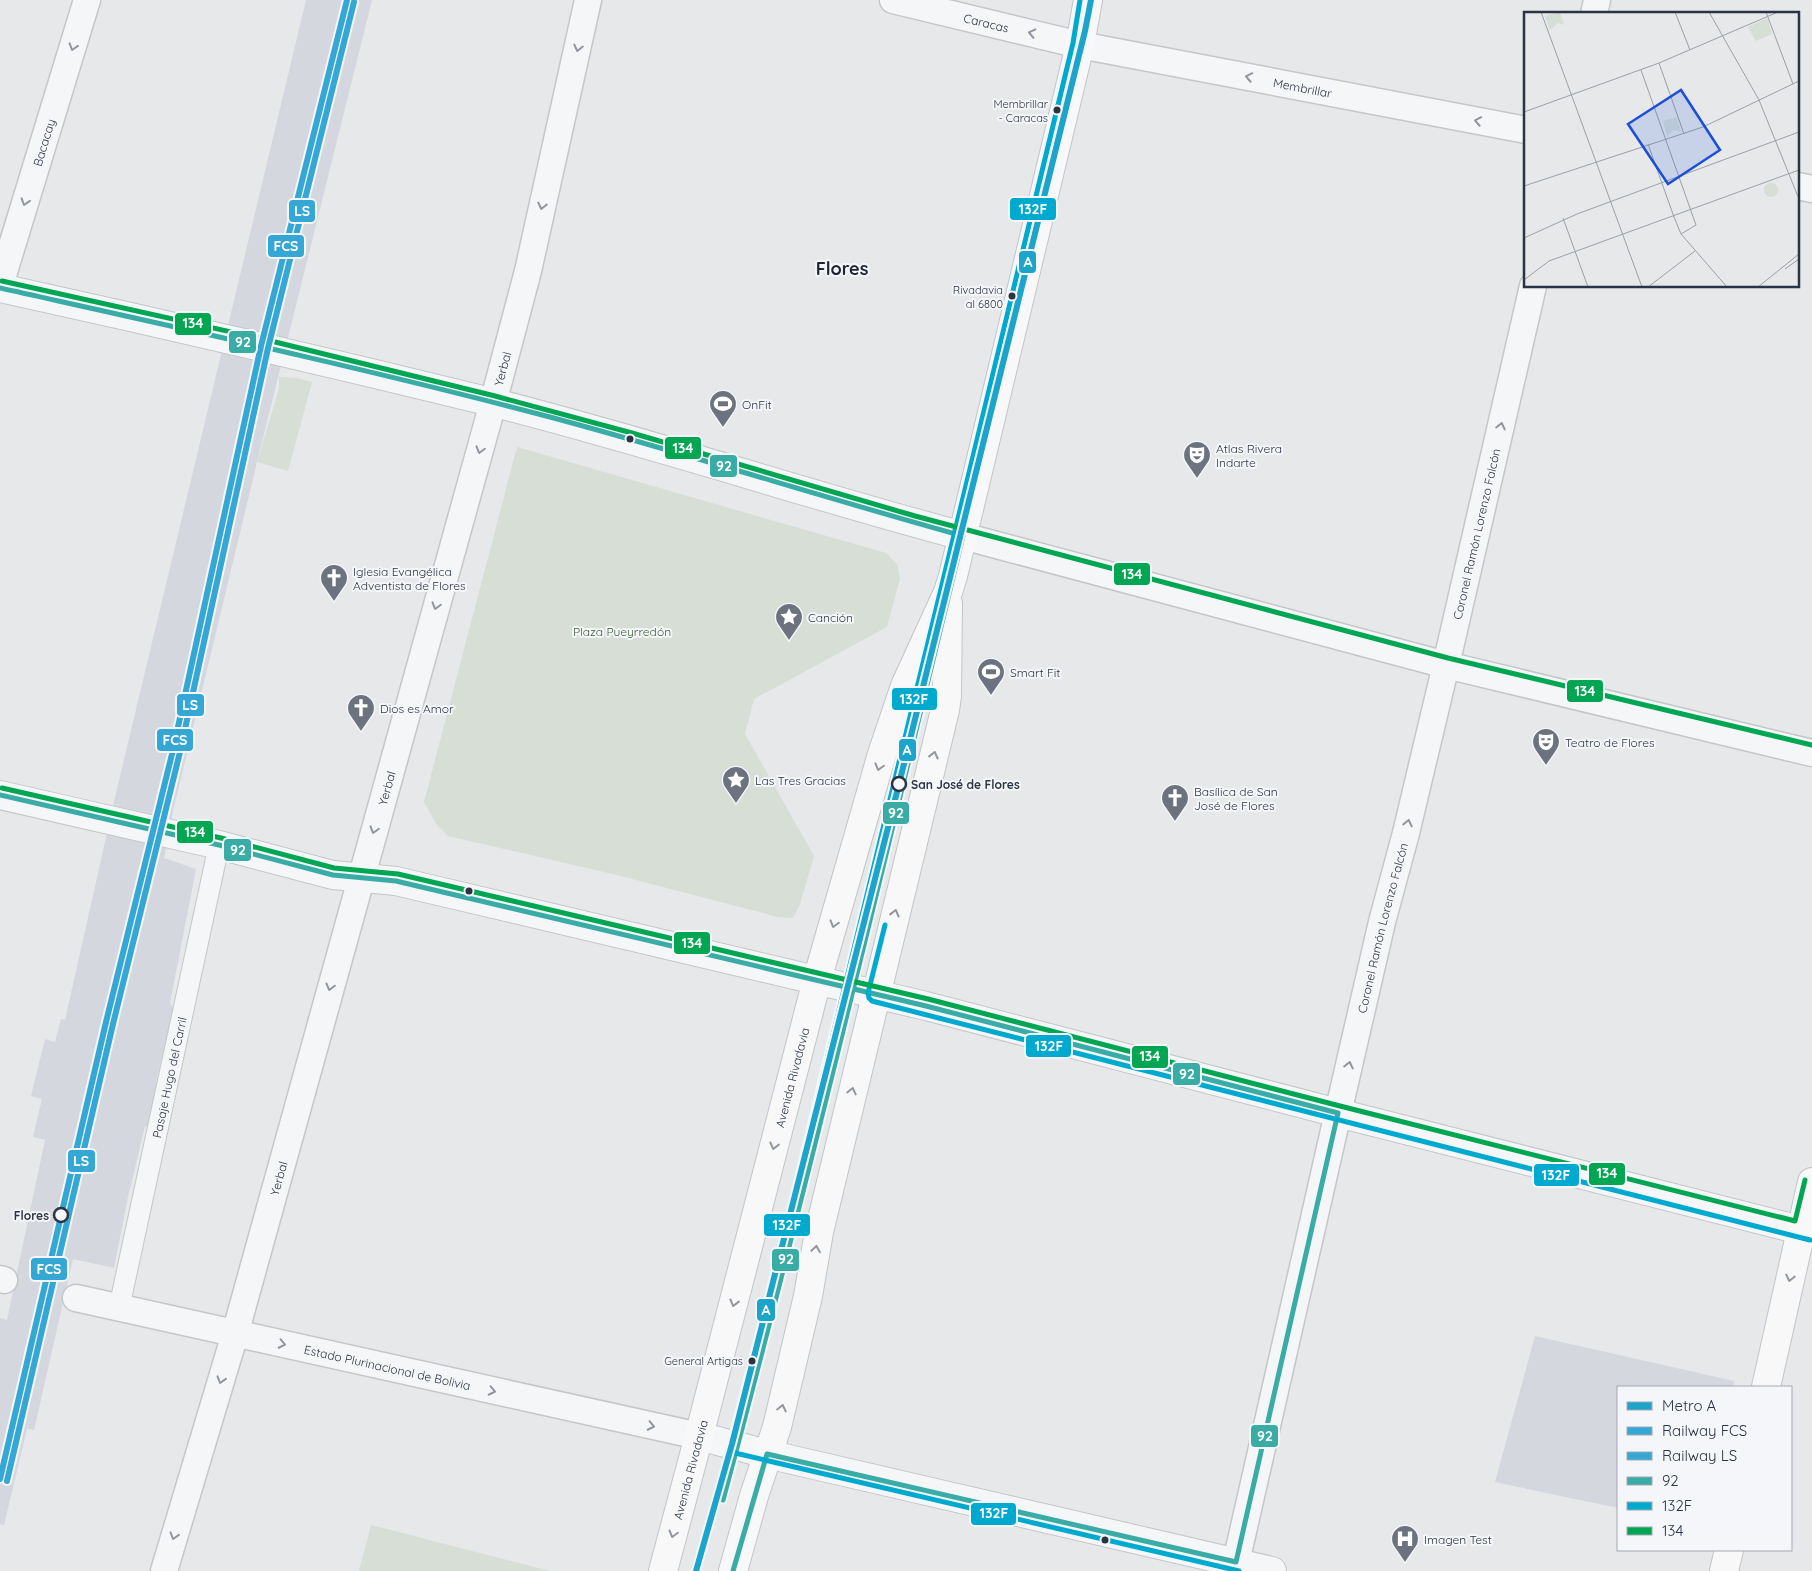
<svg xmlns="http://www.w3.org/2000/svg" width="1812" height="1571" font-family="Quicksand,sans-serif">
<style>
.built{fill:#d4d7dd}
.green{fill:#d6ded6}
.lines{fill:none;stroke-linecap:round;stroke-linejoin:round}
.pedestrian-casing{stroke:#c4c6c8;stroke-width:22}
.minor-casing{stroke:#c4c6c8;stroke-width:29}
.tertiary-casing{stroke:#c4c6c8;stroke-width:30}
.primary-casing{stroke:#c2c5c8;stroke-width:30}
.pedestrian{stroke:#f5f6f7;stroke-width:20}
.minor{stroke:#f5f6f7;stroke-width:26}
.tertiary{stroke:#f5f6f7;stroke-width:28}
.primary{stroke:#f8f8f8;stroke-width:28}
.bus-1-casing{stroke:#f4f6f9;stroke-width:9}
.bus-2-casing{stroke:#f4f6f9;stroke-width:9}
.bus-3-casing{stroke:#f4f6f9;stroke-width:9}
.bus-1{stroke:#3aaca6;stroke-width:5}
.bus-2{stroke:#00a9ce;stroke-width:5}
.bus-3{stroke:#00a651;stroke-width:5}
.rail-1-casing{stroke:#f4f6f9;stroke-width:10}
.rail-2-casing{stroke:#f4f6f9;stroke-width:10}
.rail-1{stroke:#35a7d4;stroke-width:6}
.rail-2{stroke:#35a7d4;stroke-width:6}
.metro-1-casing{stroke:#f4f6f9;stroke-width:10}
.metro-1{stroke:#1ca4cb;stroke-width:6}
.oneway{stroke:#90959e}
.oneway2{stroke:#92969e}
.bus-dot{fill:#2b3445;stroke:#f4f6f9;stroke-width:2}
.stop-dot{fill:#f4f6f9;stroke:#2b3445;stroke-width:2.5}
.labels{text-anchor:middle;dominant-baseline:central;stroke-width:4;stroke-linejoin:round;paint-order:stroke}
.bus-label{font-size:11px;fill:#2b3445;stroke:#f4f6f9;text-anchor:end}
.street-label{font-size:12px;fill:#2b3445;stroke:#f4f6f9}
.poi-label{font-size:12px;fill:#2b3445;stroke:#f4f6f9;text-anchor:start}
.park-label{font-size:12px;fill:#3f6138;stroke:#f4f6f9}
.stop-label{font-size:12px;font-weight:bold;fill:#2b3445;stroke:#f4f6f9;text-anchor:start}
.district-label{font-size:18px;font-weight:bold;fill:#1d2536;stroke:#f4f6f9}
.inset-road{fill:none;stroke:#9ba0a8;stroke-width:1}
.view{fill:#1d4ed8;fill-opacity:0.15;stroke:#1d4ed8;stroke-width:2.5}
.inset-edge{fill:none;stroke:#2b3445;stroke-width:2.5}
.line-badge{stroke:#f4f6f9;stroke-width:2}
.badge-label{font-size:14px;text-anchor:middle;font-weight:bold;fill:#fff}
</style>
<rect width="100%" height="100%" fill="#e6e8ea"/>
<g class="built">
<polygon points="306,0 372,0 257,462 174,807 164,858 196,869 170,1003 174,1010 156,1081 164,1083 153,1128 145,1126 128,1197 114,1268 73,1259 34,1430 27,1429 4,1525 0,1524 0,1318 7,1320 45,1140 33,1137 42,1099 31,1096 45,1039 55,1042 61,1019 65,1020 116,793"/>
<polygon points="1535,1336 1734,1381 1733,1387 1618,1387 1618,1508 1495,1482"/>
</g>
<g class="green">
<polygon points="279,377 296,378 312,382 288,471 257,462 279,389"/>
<polygon points="517,447 886,553 897,564 900,579 887,627 754,699 745,734 814,856 800,904 793,918 778,917 613,874 448,836 437,825 424,802"/>
<polygon points="371,1525 550,1571 359,1571"/>
</g>
<g class="lines">
<defs>
<g id="pedestrian">
<path id="s1" d="M 119,1308 L 219,845"/>
</g>
<g id="minor">
<path id="s2" d="M 893,0 L 1080,45 L 1526,130"/>
<polyline points="1594,14 1597,0"/>
<polyline points="1798,186 1812,189"/>
<path id="s3" d="M 0,285 L 87,0"/>
<polyline points="963,536 1446,665 1812,753"/>
<polyline points="0,1279 4,1280"/>
<path id="s4" d="M 76,1298 L 699,1436"/>
<path id="s5" d="M 164,1571 L 235,1334 L 493,403 L 528,271 L 588,0"/>
<path id="s6" d="M 1234,1571 L 1338,1113 L 1382,922 L 1406,833 L 1446,665 L 1533,286"/>
</g>
<g id="tertiary">
<path d="M 0,288 C 164,324 328,362 491,402 C 650,442 805,494 963,536"/>
<polyline points="0,795 219,845 333,875 396,881 926,1006 1338,1113 1812,1233"/>
<polyline points="699,1436 767,1454 1272,1571"/>
</g>
<g id="primary">
<polyline points="1766,1387 1812,1182"/>
<path id="s7" d="M 663,1571 L 699,1436 L 817,980 L 882,754 L 905,686 L 948,592 L 953,576 L 1080,45 L 1088,0"/>
<polyline points="733,1571 754,1496 777,1427 808,1296 819,1232 945,710 947,696 948,604"/>
<polyline points="1724,1571 1729,1550"/>
</g>
</defs>
<use href="#pedestrian" class="pedestrian-casing"/>
<use href="#minor" class="minor-casing"/>
<use href="#tertiary" class="tertiary-casing"/>
<use href="#primary" class="primary-casing"/>
<use href="#pedestrian" class="pedestrian"/>
<use href="#minor" class="minor"/>
<use href="#tertiary" class="tertiary"/>
<use href="#primary" class="primary"/>
<defs>
<g id="bus-1">
<path d="M 0,288 C 184,329 368,369 550,417 C 688,454 825,498 963,536 C 885,858 809,1180 723,1500"/>
<polyline points="0,795 219,845 333,875 396,881 926,1006 1338,1113 1236,1562 767,1454 733,1571"/>
</g>
<g id="bus-2">
<polyline points="1080,0 1073,43 791,1209 730,1447 731,1451 735,1453 1239,1571"/>
<polyline points="885,925 868,993 869,998 872,1001 1810,1240"/>
</g>
<g id="bus-3">
<polyline points="2,281 263,339 495,396 632,433 915,516 1448,658 1812,745"/>
<polyline points="2,788 221,838 334,868 398,874 928,999 1340,1106 1795,1221 1805,1180"/>
</g>
</defs>
<use href="#bus-1" class="bus-1-casing"/>
<use href="#bus-2" class="bus-2-casing"/>
<use href="#bus-3" class="bus-3-casing"/>
<use href="#bus-1" class="bus-1"/>
<use href="#bus-2" class="bus-2"/>
<use href="#bus-3" class="bus-3"/>
<defs>
<polyline id="rail-1" points="0,1479 106,1022 173,750 261,346 347,0"/>
<polyline id="rail-2" points="7,1481 113,1024 180,752 268,348 354,2"/>
</defs>
<use href="#rail-1" class="rail-1-casing"/>
<use href="#rail-2" class="rail-2-casing"/>
<use href="#rail-1" class="rail-1"/>
<use href="#rail-2" class="rail-2"/>
<defs>
<polyline id="metro-1" points="696,1571 732,1444 899,784 1085,31 1091,0"/>
</defs>
<use href="#metro-1" class="metro-1-casing"/>
<use href="#metro-1" class="metro-1"/>
</g>
<defs><path id="oneway-chevron" d="M-2-3.5L2.5 0L-2 3.5" fill="none" stroke-width="1.6" stroke-linecap="round" stroke-linejoin="round" transform="scale(1.25)"/></defs>
<g class="oneway">
<use href="#oneway-chevron" transform="translate(1032 33) rotate(-167)"/>
<use href="#oneway-chevron" transform="translate(73 47) rotate(107)"/>
<use href="#oneway-chevron" transform="translate(578 48) rotate(103)"/>
<use href="#oneway-chevron" transform="translate(1249 77) rotate(-169)"/>
<use href="#oneway-chevron" transform="translate(1478 121) rotate(-169)"/>
<use href="#oneway-chevron" transform="translate(25 202) rotate(107)"/>
<use href="#oneway-chevron" transform="translate(542 206) rotate(103)"/>
<use href="#oneway-chevron" transform="translate(1501 426) rotate(-77)"/>
<use href="#oneway-chevron" transform="translate(480 450) rotate(106)"/>
<use href="#oneway-chevron" transform="translate(436 606) rotate(106)"/>
<use href="#oneway-chevron" transform="translate(1408 823) rotate(-77)"/>
<use href="#oneway-chevron" transform="translate(374 830) rotate(106)"/>
<use href="#oneway-chevron" transform="translate(330 987) rotate(105)"/>
<use href="#oneway-chevron" transform="translate(1349 1065) rotate(-77)"/>
<use href="#oneway-chevron" transform="translate(282 1344) rotate(12)"/>
<use href="#oneway-chevron" transform="translate(221 1380) rotate(107)"/>
<use href="#oneway-chevron" transform="translate(492 1391) rotate(12)"/>
<use href="#oneway-chevron" transform="translate(651 1426) rotate(12)"/>
<use href="#oneway-chevron" transform="translate(174 1536) rotate(107)"/>
</g>
<g class="oneway2">
<use href="#oneway-chevron" transform="translate(934 755) rotate(-76)"/>
<use href="#oneway-chevron" transform="translate(879 767) rotate(106)"/>
<use href="#oneway-chevron" transform="translate(895 913) rotate(-76)"/>
<use href="#oneway-chevron" transform="translate(834 924) rotate(106)"/>
<use href="#oneway-chevron" transform="translate(852 1091) rotate(-77)"/>
<use href="#oneway-chevron" transform="translate(774 1146) rotate(104)"/>
<use href="#oneway-chevron" transform="translate(816 1249) rotate(-81)"/>
<use href="#oneway-chevron" transform="translate(1790 1278) rotate(103)"/>
<use href="#oneway-chevron" transform="translate(734 1303) rotate(104)"/>
<use href="#oneway-chevron" transform="translate(782 1408) rotate(-77)"/>
<use href="#oneway-chevron" transform="translate(673 1534) rotate(105)"/>
</g>
<defs>
<symbol id="stadium-pin" viewBox="-11 -11 22 30"><path d="M0 17L-7.5 6A9.5 9.5 0 1 1 7.5 6Z" fill="#6c737f" stroke="#f4f6f9"/><path d="M0-5a6.5 5 0 1 0 0 10a6.5 5 0 1 0 0-10ZM-3.5-1.8h7v3.6h-7Z" fill="#fff"/></symbol>
<symbol id="theatre-pin" viewBox="-11 -11 22 30"><path d="M0 17L-7.5 6A9.5 9.5 0 1 1 7.5 6Z" fill="#6c737f" stroke="#f4f6f9"/><path d="M-5-5.5Q0-4 5-5.5V0Q5 5 0 6Q-5 5-5 0ZM-3.3-2.5H-1v1.5H-3.3ZM1-2.5H3.3v1.5H1ZM-2.8 1Q0 5.5 2.8 1Z" fill="#fff"/></symbol>
<symbol id="church-pin" viewBox="-11 -11 22 30"><path d="M0 17L-7.5 6A9.5 9.5 0 1 1 7.5 6Z" fill="#6c737f" stroke="#f4f6f9"/><path d="M-1.2-6h2.4v3.5h3.3v2.4h-3.3V6h-2.4V-.1h-3.3v-2.4h3.3Z" fill="#fff"/></symbol>
<symbol id="sight-pin" viewBox="-11 -11 22 30"><path d="M0 17L-7.5 6A9.5 9.5 0 1 1 7.5 6Z" fill="#6c737f" stroke="#f4f6f9"/><path d="M0-6L1.8-2.2L6-1.7L2.9 1.2L3.7 5.4L0 3.3L-3.7 5.4L-2.9 1.2L-6-1.7L-1.8-2.2Z" fill="#fff"/></symbol>
<symbol id="hospital-pin" viewBox="-11 -11 22 30"><path d="M0 17L-7.5 6A9.5 9.5 0 1 1 7.5 6Z" fill="#6c737f" stroke="#f4f6f9"/><path d="M-5-5h3v3.5h4V-5h3V5h-3V1.5h-4V5h-3Z" fill="#fff"/></symbol>
</defs>
<g fill-rule="evenodd">
<use href="#stadium-pin" x="707" y="388" width="32" height="43"/>
<use href="#theatre-pin" x="1181" y="439" width="32" height="43"/>
<use href="#church-pin" x="318" y="562" width="32" height="43"/>
<use href="#sight-pin" x="773" y="601" width="32" height="43"/>
<use href="#stadium-pin" x="975" y="656" width="32" height="43"/>
<use href="#church-pin" x="345" y="692" width="32" height="43"/>
<use href="#theatre-pin" x="1530" y="726" width="32" height="43"/>
<use href="#sight-pin" x="720" y="764" width="32" height="43"/>
<use href="#church-pin" x="1159" y="782" width="32" height="43"/>
<use href="#hospital-pin" x="1389" y="1523" width="32" height="43"/>
</g>
<g class="bus-dot">
<circle cx="1057" cy="110" r="4.5"/>
<circle cx="1012" cy="296" r="4.5"/>
<circle cx="630" cy="439" r="4.5"/>
<circle cx="469" cy="891" r="4.5"/>
<circle cx="752" cy="1361" r="4.5"/>
<circle cx="1105" cy="1540" r="4.5"/>
</g>
<g class="stop-dot">
<circle cx="899" cy="784" r="7"/>
<circle cx="61" cy="1215" r="7"/>
</g>
<g class="labels">
<g class="bus-label">
<text x="1048" y="104">Membrillar<tspan x="1048" dy="14">- Caracas</tspan></text>
<text x="1003" y="290">Rivadavia<tspan x="1003" dy="14">al 6800</tspan></text>
<text x="743" y="1361">General Artigas</text>
</g>
<g class="street-label">
<text stroke="none"><textPath href="#s2" startOffset="96">Caracas</textPath></text>
<text stroke="none"><textPath href="#s2" startOffset="419">Membrillar</textPath></text>
<text stroke="none"><textPath href="#s3" startOffset="149">Bacacay</textPath></text>
<text stroke="none"><textPath href="#s5" startOffset="1249">Yerbal</textPath></text>
<text stroke="none"><textPath href="#s6" startOffset="1065">Coronel Ramón Lorenzo Falcón</textPath></text>
<text stroke="none"><textPath href="#s5" startOffset="814">Yerbal</textPath></text>
<text stroke="none"><textPath href="#s6" startOffset="660">Coronel Ramón Lorenzo Falcón</textPath></text>
<text stroke="none"><textPath href="#s1" startOffset="236">Pasaje Hugo del Carril</textPath></text>
<text stroke="none"><textPath href="#s7" startOffset="510">Avenida Rivadavia</textPath></text>
<text stroke="none"><textPath href="#s5" startOffset="409">Yerbal</textPath></text>
<text stroke="none"><textPath href="#s4" startOffset="319">Estado Plurinacional de Bolivia</textPath></text>
<text stroke="none"><textPath href="#s7" startOffset="105">Avenida Rivadavia</textPath></text>
</g>
<g class="poi-label">
<text x="742" y="404">OnFit</text>
<text x="1216" y="448">Atlas Rivera<tspan x="1216" dy="14">Indarte</tspan></text>
<text x="353" y="571">Iglesia Evangélica<tspan x="353" dy="14">Adventista de Flores</tspan></text>
<text x="808" y="617">Canción</text>
<text x="1010" y="672">Smart Fit</text>
<text x="380" y="708">Dios es Amor</text>
<text x="1565" y="742">Teatro de Flores</text>
<text x="755" y="780">Las Tres Gracias</text>
<text x="1194" y="791">Basílica de San<tspan x="1194" dy="14">José de Flores</tspan></text>
<text x="1424" y="1539">Imagen Test</text>
</g>
<g class="park-label">
<text x="622" y="631">Plaza Pueyrredón</text>
</g>
<g class="stop-label">
<text x="911" y="784">San José de Flores</text>
<text x="49" y="1215" text-anchor="end">Flores</text>
</g>
<g class="district-label">
<text x="842" y="268">Flores</text>
</g>
</g>
<g transform="translate(1524 12)">
<rect width="275" height="275" fill="#e6e8ea"/>
<path d="M 36,0 L 40,13 L 34,11 L 26,18 L 21,4 ZM 243,6 L 248,22 L 232,29 L 224,15 ZM 153,105 L 157,120 L 150,118 L 143,124 L 139,109 ZM240 178a7 7 0 1 1 14 0a7 7 0 1 1-14 0Z" fill="#d6ded6"/>
<path class="inset-road" d="M 17,0 L 118,275M 151,0 L 166,38M 185,0 L 235,88 L 275,187M 242,0 L 269,72M 135,51 L 160,122M 117,58 L 172,213 L 157,222M 0,100 L 135,51 L 254,0M 124,132 L 150,205M 0,174 L 179,115 L 275,69M 150,205 L 157,222 L 203,275M 39,206 L 64,275M 0,226 L 53,202 L 275,120M 261,257 L 275,247M 0,268 L 25,249 L 275,158M 124,275 L 171,239M 234,275 L 275,242"/>
<path class="view" d="M 157,78 L 196,138 L 144,172 L 104,112 Z"/>
<rect width="275" height="275" class="inset-edge"/>
</g>
<g class="line-badge">
<rect x="1009" y="197" width="48" height="24" rx="5" fill="#00a9ce"/>
<rect x="288" y="199" width="28" height="24" rx="5" fill="#35a7d4"/>
<rect x="267" y="234" width="38" height="24" rx="5" fill="#35a7d4"/>
<rect x="1018" y="250" width="19" height="24" rx="5" fill="#1ca4cb"/>
<rect x="174" y="312" width="38" height="24" rx="5" fill="#00a651"/>
<rect x="228" y="330" width="29" height="24" rx="5" fill="#3aaca6"/>
<rect x="664" y="436" width="38" height="24" rx="5" fill="#00a651"/>
<rect x="709" y="454" width="29" height="24" rx="5" fill="#3aaca6"/>
<rect x="1113" y="562" width="38" height="24" rx="5" fill="#00a651"/>
<rect x="1566" y="679" width="38" height="24" rx="5" fill="#00a651"/>
<rect x="891" y="687" width="47" height="24" rx="5" fill="#00a9ce"/>
<rect x="176" y="693" width="29" height="24" rx="5" fill="#35a7d4"/>
<rect x="156" y="728" width="38" height="24" rx="5" fill="#35a7d4"/>
<rect x="898" y="738" width="19" height="24" rx="5" fill="#1ca4cb"/>
<rect x="882" y="801" width="28" height="24" rx="5" fill="#3aaca6"/>
<rect x="176" y="820" width="38" height="24" rx="5" fill="#00a651"/>
<rect x="223" y="838" width="29" height="24" rx="5" fill="#3aaca6"/>
<rect x="673" y="931" width="38" height="24" rx="5" fill="#00a651"/>
<rect x="1025" y="1034" width="47" height="24" rx="5" fill="#00a9ce"/>
<rect x="1131" y="1045" width="38" height="24" rx="5" fill="#00a651"/>
<rect x="1172" y="1062" width="29" height="24" rx="5" fill="#3aaca6"/>
<rect x="67" y="1149" width="29" height="24" rx="5" fill="#35a7d4"/>
<rect x="1588" y="1162" width="38" height="24" rx="5" fill="#00a651"/>
<rect x="1533" y="1163" width="47" height="24" rx="5" fill="#00a9ce"/>
<rect x="763" y="1213" width="48" height="24" rx="5" fill="#00a9ce"/>
<rect x="771" y="1248" width="29" height="24" rx="5" fill="#3aaca6"/>
<rect x="30" y="1257" width="38" height="24" rx="5" fill="#35a7d4"/>
<rect x="756" y="1298" width="20" height="24" rx="5" fill="#1ca4cb"/>
<rect x="1250" y="1424" width="29" height="24" rx="5" fill="#3aaca6"/>
<rect x="970" y="1502" width="47" height="24" rx="5" fill="#00a9ce"/>
</g>
<g class="badge-label">
<text x="1033" y="214">132F</text>
<text x="302" y="216">LS</text>
<text x="286" y="251">FCS</text>
<text x="1028" y="267">A</text>
<text x="193" y="328">134</text>
<text x="243" y="347">92</text>
<text x="683" y="453">134</text>
<text x="724" y="471">92</text>
<text x="1132" y="579">134</text>
<text x="1585" y="696">134</text>
<text x="914" y="704">132F</text>
<text x="190" y="710">LS</text>
<text x="175" y="745">FCS</text>
<text x="907" y="755">A</text>
<text x="896" y="818">92</text>
<text x="195" y="837">134</text>
<text x="238" y="855">92</text>
<text x="692" y="948">134</text>
<text x="1049" y="1051">132F</text>
<text x="1150" y="1061">134</text>
<text x="1187" y="1079">92</text>
<text x="81" y="1166">LS</text>
<text x="1607" y="1178">134</text>
<text x="1556" y="1180">132F</text>
<text x="787" y="1230">132F</text>
<text x="786" y="1264">92</text>
<text x="49" y="1274">FCS</text>
<text x="766" y="1315">A</text>
<text x="1265" y="1441">92</text>
<text x="994" y="1518">132F</text>
</g>
<rect x="1617" y="1386" width="175" height="165" fill="#f4f6f9" stroke="#a4a8b1"/>
<rect x="1627" y="1402" width="25" height="8" fill="#1ca4cb" stroke="#a4a8b1"/>
<text x="1662" y="1411" font-size="15" fill="#2b3445">Metro A</text>
<rect x="1627" y="1427" width="25" height="8" fill="#35a7d4" stroke="#a4a8b1"/>
<text x="1662" y="1436" font-size="15" fill="#2b3445">Railway FCS</text>
<rect x="1627" y="1452" width="25" height="8" fill="#35a7d4" stroke="#a4a8b1"/>
<text x="1662" y="1461" font-size="15" fill="#2b3445">Railway LS</text>
<rect x="1627" y="1477" width="25" height="8" fill="#3aaca6" stroke="#a4a8b1"/>
<text x="1662" y="1486" font-size="15" fill="#2b3445">92</text>
<rect x="1627" y="1502" width="25" height="8" fill="#00a9ce" stroke="#a4a8b1"/>
<text x="1662" y="1511" font-size="15" fill="#2b3445">132F</text>
<rect x="1627" y="1527" width="25" height="8" fill="#00a651" stroke="#a4a8b1"/>
<text x="1662" y="1536" font-size="15" fill="#2b3445">134</text>
</svg>
